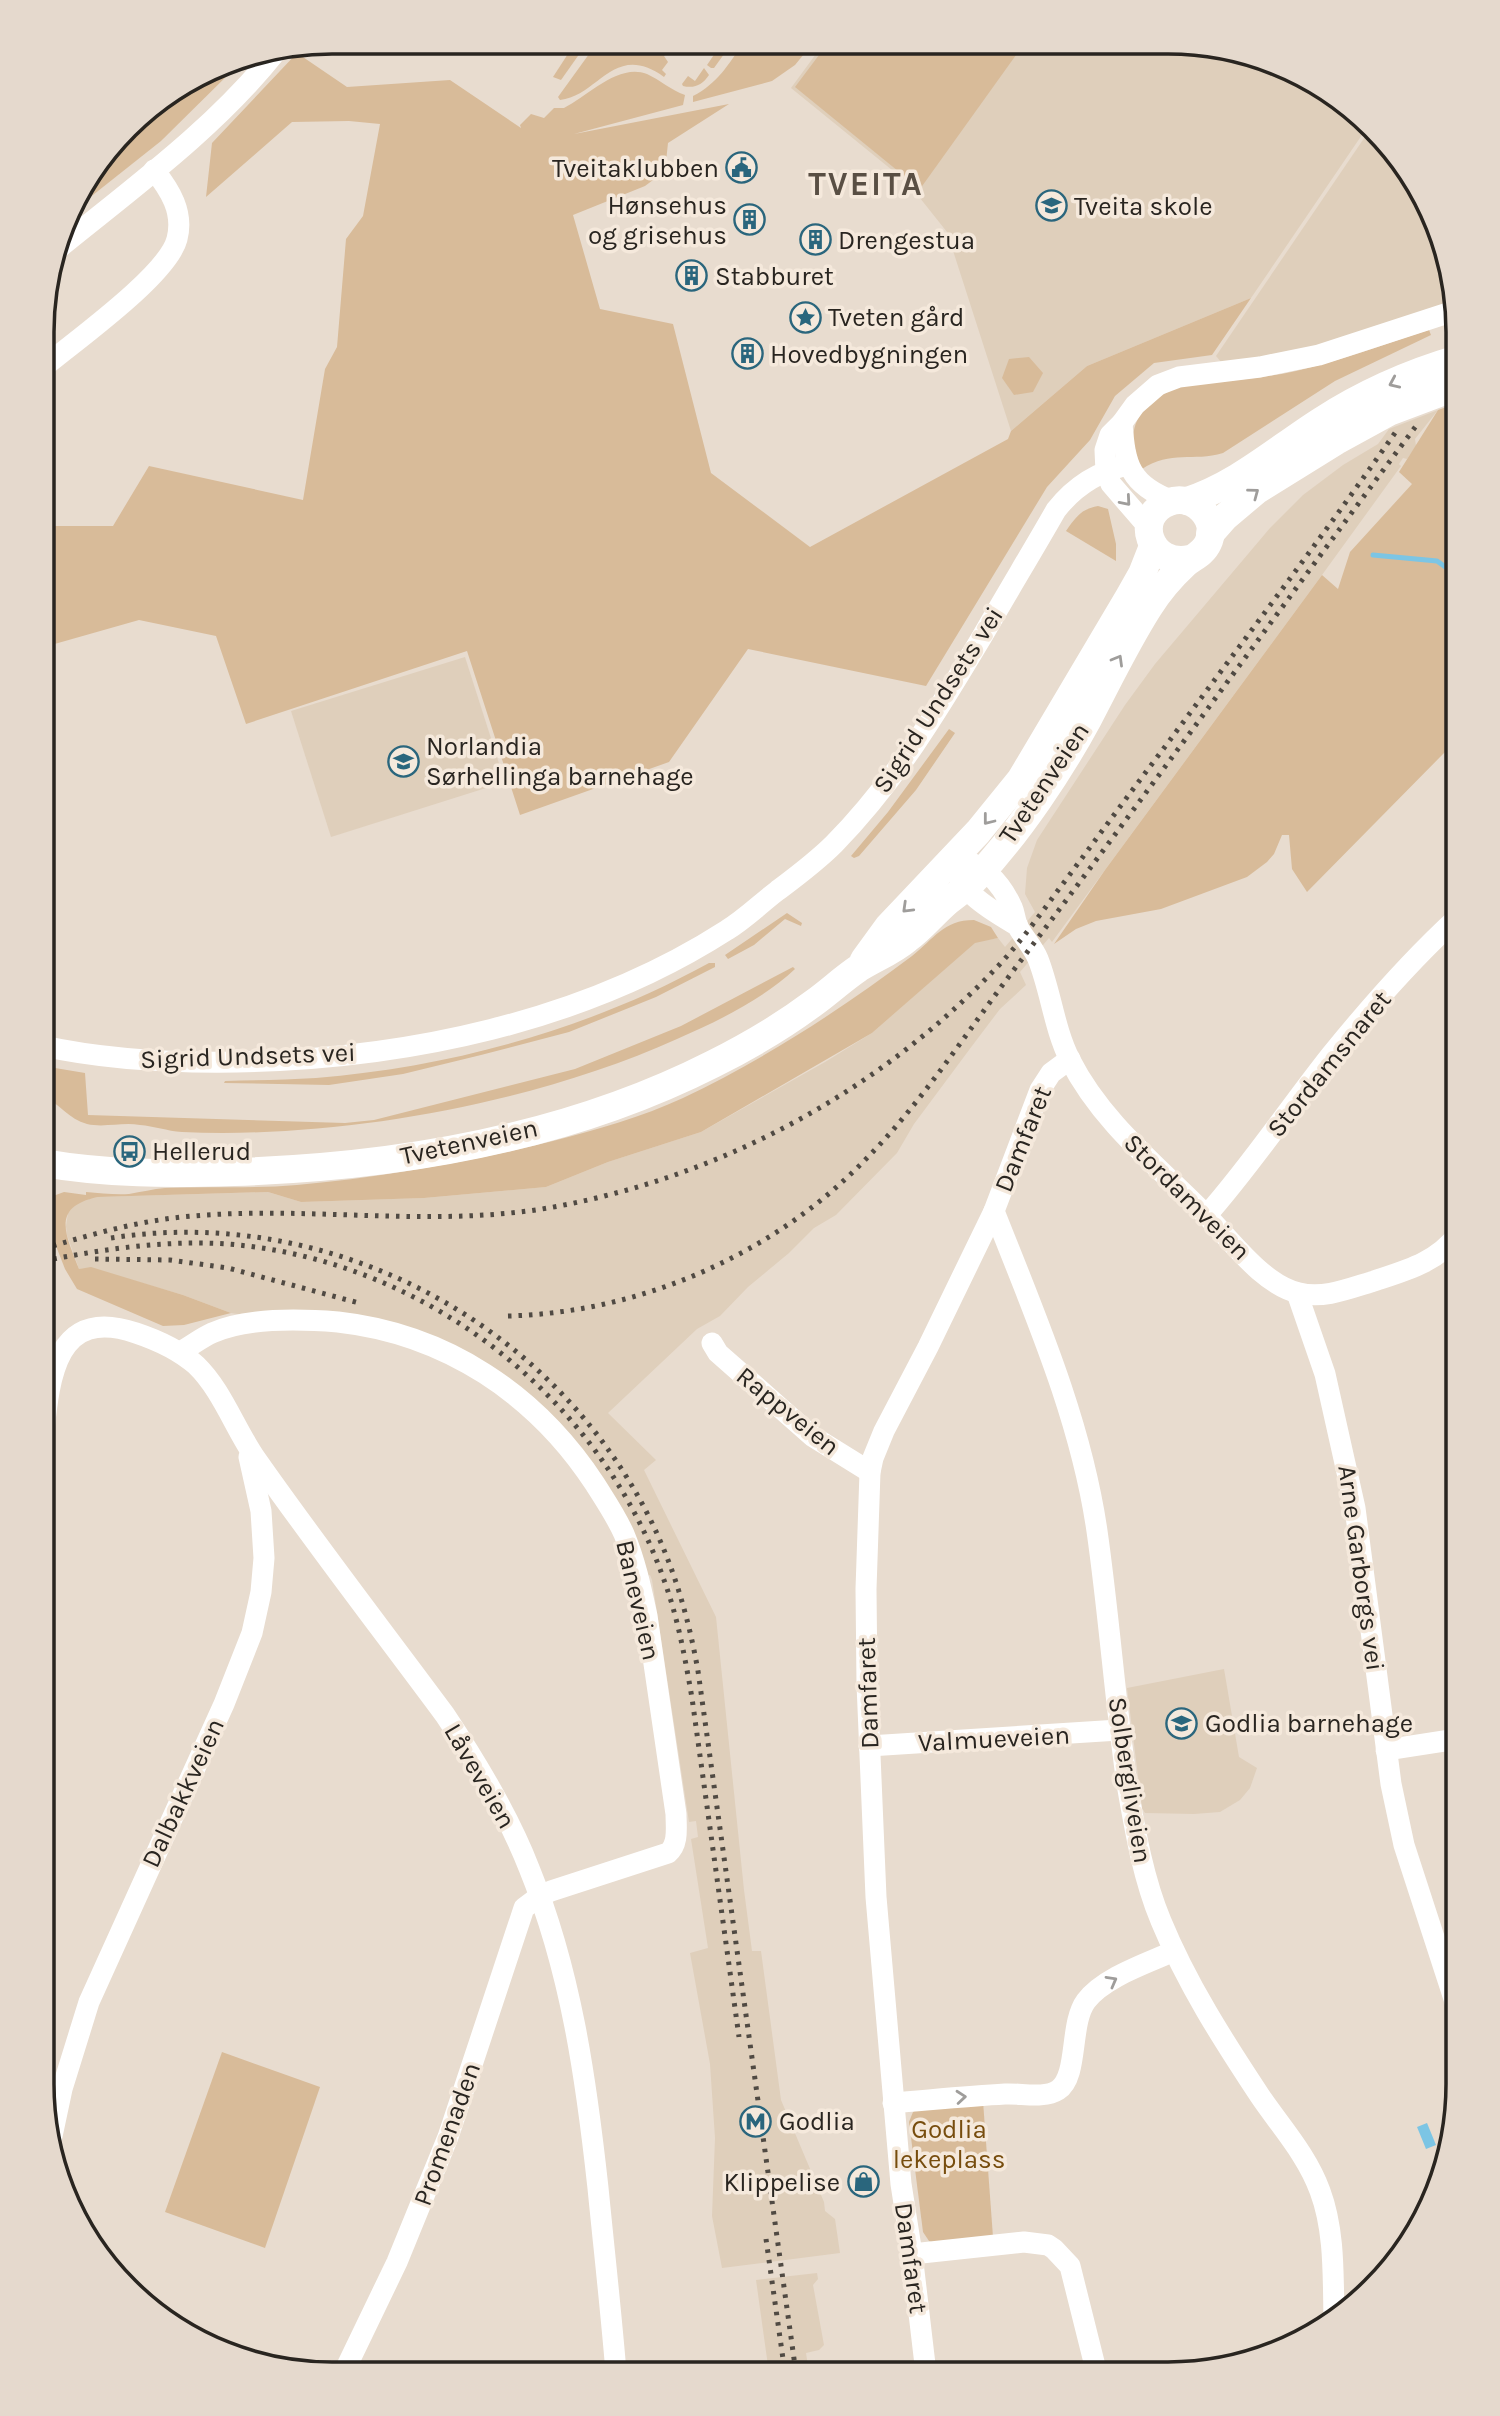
<svg xmlns="http://www.w3.org/2000/svg" width="1500" height="2416" font-family="Karla,sans-serif">
<style>
.built{fill:#dfcfbb}
.green{fill:#d8bb99}
.water{fill:#7cc5e4}
.lines{fill:none;stroke-linecap:round;stroke-linejoin:round}
.stream{stroke:#7cc5e4;stroke-width:5}
.minor{stroke:#fff;stroke-width:21}
.secondary{stroke:#fff;stroke-width:28}
.rail{stroke:#504a43;stroke-width:5;stroke-dasharray:3.5 7;stroke-linecap:butt}
.oneway{stroke:#9f9d9b}
.labels{text-anchor:middle;dominant-baseline:central;stroke-width:7;stroke-linejoin:round;paint-order:stroke}
.poi-label{font-size:26px;fill:#292520;stroke:#f5e9dc;text-anchor:start}
.street-label{font-size:26px;fill:#292520;stroke:#f5e9dc}
.park-label{font-size:26px;fill:#774d0e;stroke:#f5e9dc}
.district-label{font-size:33px;font-weight:bold;letter-spacing:2px;fill:#594f44;stroke:#f5e9dc}
.rim{fill:none;stroke:#292520;stroke-width:3.5}
</style>
<rect width="100%" height="100%" fill="#e8dccf"/>
<g class="built">
<polygon points="824,43 1206,45 1279,64 1345,102 1368,126 1251,298 1087,366 1011,431 947,232 908,183 791,88"/>
<polygon points="1371,128 1398,156 1436,222 1456,320 1298,370 1237,381 1216,356"/>
<polygon points="1438,410 1415,439 1416,446 1407,459 1403,458 1399,464 1401,466 1322,575 1052,942 1049,938 1020,972 1026,985 1000,1009 972,1046 914,1124 897,1153 836,1215 814,1228 789,1253 748,1287 720,1316 697,1329 608,1413 656,1460 644,1470 716,1617 744,1890 752,1951 761,1951 781,2100 824,2202 825,2211 835,2219 840,2253 722,2268 712,2216 715,2138 710,2064 690,1953 708,1948 691,1839 698,1837 696,1821 689,1822 652,1580 650,1575 647,1576 553,1417 534,1398 487,1364 449,1345 231,1313 183,1295 91,1268 79,1269 67,1235 66,1226 68,1213 77,1202 98,1197 268,1192 301,1202 424,1198 546,1187 608,1162 701,1132 825,1062 872,1033 975,942 998,938 1005,947 1035,912 1025,894 1027,868 1037,840 1125,705 1155,664 1270,528 1303,495 1343,465 1378,444 1389,429"/>
<polygon points="465,657 505,782 331,837 291,711"/>
<polygon points="1224,1669 1239,1757 1257,1768 1250,1788 1240,1800 1220,1812 1194,1814 1145,1813 1142,1808 1127,1688"/>
<polygon points="817,2273 818,2279 813,2285 824,2345 819,2350 806,2353 809,2373 769,2373 756,2280"/>
</g>
<g class="green">
<polygon points="575,43 583,43 585,46 561,80 553,77"/>
<path d="M 597,43 L 674,43 L 675,45 L 664,56 L 668,62 L 662,70 L 666,74 L 664,77 C 614,41 599,96 560,100 L 558,97 Z"/>
<polygon points="722,43 732,43 714,68 711,68 707,65"/>
<path d="M 743,43 L 768,43 L 778,51 L 781,48 L 779,45 L 781,43 L 813,43 L 795,65 L 772,81 L 693,102 L 693,96 C 717,84 729,64 743,43 Z"/>
<polygon points="828,43 1024,44 920,189 795,87"/>
<path d="M 297,53 L 347,87 L 450,80 L 521,128 L 520,125 L 531,114 L 544,118 L 554,108 L 564,108 C 588,96 618,63 647,74 C 660,80 671,90 685,95 L 683,105 L 574,134 L 729,104 L 668,143 L 665,171 L 645,186 L 573,215 L 600,309 L 673,324 L 711,473 L 810,547 L 1008,439 L 1011,431 L 1087,366 L 1251,298 L 1212,355 L 1154,363 L 1115,396 L 1090,440 L 1047,487 L 926,686 L 748,649 L 669,762 L 520,815 L 467,651 L 246,724 L 216,636 L 139,620 L 44,647 L 44,526 L 113,526 L 149,466 L 303,500 L 325,369 L 337,347 L 346,239 L 363,216 L 380,124 L 349,121 L 292,122 L 206,197 L 212,143 Z"/>
<polygon points="243,60 161,141 69,214 72,204 141,114 222,64"/>
<path d="M 704,68 L 709,75 C 703,84 695,89 683,86 L 682,84 L 688,76 L 695,81 Z"/>
<path d="M 1429,330 L 1431,335 L 1335,381 L 1223,453 C 1193,462 1171,450 1142,469 C 1137,461 1136,453 1134,444 C 1129,416 1155,395 1180,387 C 1191,384 1205,384 1217,382 C 1244,379 1270,377 1296,371 C 1342,360 1385,344 1429,330 Z"/>
<polygon points="1029,357 1043,373 1033,392 1014,395 1002,378 1009,359"/>
<polygon points="1458,403 1458,743 1446,751 1307,892 1292,869 1289,835 1282,835 1274,854 1267,862 1247,877 1161,909 1096,921 1076,929 1054,944 1105,870 1322,575 1338,589 1350,552 1412,484 1399,472 1438,410"/>
<path d="M 1098,506 L 1108,509 L 1116,544 L 1116,561 L 1066,531 C 1076,517 1081,509 1098,506 Z"/>
<polygon points="949,729 955,733 916,790 859,856 854,858 851,856 888,812"/>
<polygon points="787,913 802,923 801,926 785,919 754,945 728,959 725,955"/>
<path d="M 974,920 L 991,927 L 998,938 L 975,943 L 872,1033 L 701,1132 L 608,1162 L 546,1187 L 424,1198 L 301,1202 L 268,1192 L 98,1197 C 50,1207 66,1235 79,1269 L 91,1267 L 183,1295 L 231,1313 L 184,1325 L 163,1326 L 77,1289 L 65,1269 L 47,1223 L 48,1210 L 53,1196 L 64,1192 L 86,1195 L 86,1192 C 100,1193 115,1195 129,1194 C 141,1192 153,1189 165,1188 C 209,1186 253,1189 297,1185 C 384,1177 469,1162 553,1141 C 596,1130 642,1117 683,1098 C 765,1059 840,1010 912,956 C 934,939 943,920 974,920 Z"/>
<path d="M 709,963 L 715,963 L 715,967 L 656,997 L 569,1032 L 481,1055 L 403,1074 L 329,1085 L 224,1083 L 225,1081 C 256,1080 286,1080 316,1078 C 452,1067 589,1029 709,963 Z"/>
<path d="M 793,967 L 795,969 C 762,1000 718,1021 677,1039 C 533,1104 340,1139 182,1132 C 167,1131 154,1126 140,1125 C 122,1122 104,1128 87,1124 C 69,1119 59,1104 43,1095 L 43,1066 L 85,1073 L 88,1115 L 345,1123 L 374,1120 L 575,1069 L 681,1026 Z"/>
<polygon points="222,2052 320,2087 265,2248 165,2212"/>
<polygon points="983,2101 993,2237 936,2244 929,2241 923,2232 909,2122 913,2112 917,2109"/>
</g>
<polygon class="water" points="1427,2123 1436,2145 1426,2149 1417,2127"/>
<g class="lines">
<polyline class="stream" points="1373,555 1437,561 1458,576"/>
<g class="minor">
<path d="M 59,248 C 134,187 214,129 275,53"/>
<path d="M 44,367 C 75,341 168,275 177,239 C 184,212 170,190 154,170"/>
<path d="M 1122,423 C 1125,465 1130,485 1173,501"/>
<polyline points="1149,528 1111,484 1106,472 1105,450 1110,435 1122,423 1135,405 1158,385 1179,377 1260,367 1319,355 1454,311"/>
<path d="M 1018,926 C 993,911 955,891 954,859 C 982,861 1001,883 1012,907 C 1015,914 1015,921 1018,927 C 1024,938 1033,947 1038,959 C 1051,992 1054,1028 1070,1060 C 1102,1123 1158,1166 1206,1215 C 1231,1240 1263,1285 1299,1293 C 1323,1299 1348,1289 1371,1282 C 1404,1271 1437,1263 1458,1234"/>
<path d="M 43,1046 C 107,1060 172,1063 237,1062 C 405,1059 584,1022 727,930 C 745,919 760,904 777,891 C 797,876 816,862 834,844 C 895,782 939,709 983,635 C 1007,593 1032,552 1056,510 C 1074,487 1099,471 1128,465"/>
<path d="M 994,1211 C 1035,1315 1081,1420 1097,1531 C 1109,1615 1115,1700 1127,1784 C 1135,1830 1143,1878 1161,1921 C 1187,1984 1223,2040 1260,2096 C 1281,2127 1307,2155 1320,2191 C 1335,2231 1333,2277 1334,2320"/>
<path d="M 1207,1215 C 1252,1164 1289,1108 1331,1055 C 1370,1007 1412,959 1458,917"/>
<polyline points="1297,1293 1325,1374 1355,1508 1391,1784 1404,1845 1457,2008"/>
<polyline points="712,1343 718,1353 812,1436 870,1472"/>
<path d="M 180,1352 C 191,1346 201,1338 212,1333 C 247,1317 301,1319 338,1322 C 446,1334 536,1394 595,1484 C 605,1500 616,1516 624,1534 C 635,1560 641,1588 647,1616 L 676,1814 C 676,1827 679,1844 668,1853 L 551,1891 L 540,1896 L 524,1908 L 448,2137 L 397,2262 L 344,2372"/>
<path d="M 43,1440 C 49,1381 54,1305 136,1333 C 157,1340 179,1350 196,1365 C 222,1390 235,1429 256,1459 C 317,1546 382,1630 445,1715 C 477,1763 508,1814 529,1868 C 571,1971 586,2078 598,2188 C 604,2249 611,2311 616,2372"/>
<polyline points="869,1746 1119,1730"/>
<polyline points="1386,1750 1457,1739"/>
<path d="M 893,2103 C 930,2100 968,2096 1005,2094 C 1021,2093 1044,2099 1058,2090 C 1079,2076 1069,2024 1086,2001 C 1104,1977 1148,1963 1174,1951"/>
<polyline points="52,2136 62,2089 89,2002 224,1704 252,1633 261,1592 264,1558 261,1511 249,1457"/>
<polyline points="912,2254 1024,2242 1048,2245 1054,2249 1070,2266 1097,2374"/>
<polyline points="926,2373 912,2254 901,2184 876,1897 867,1684 866,1589 870,1472 873,1458 884,1431 928,1347 994,1211 1040,1090 1051,1073 1070,1059"/>
</g>
<g class="secondary">
<path d="M 1187,501 C 1237,485 1277,449 1321,421 C 1363,394 1410,373 1458,359"/>
<polyline points="1210,534 1225,517 1257,490 1336,441 1389,412 1458,386"/>
<polyline points="864,960 888,927 978,832 1021,779 1129,597 1142,574 1153,546"/>
<path d="M 43,1163 C 106,1174 170,1174 234,1172 C 396,1167 567,1138 713,1064 C 749,1046 783,1026 815,1002 C 830,991 844,978 859,968 C 875,958 893,951 907,939 C 922,928 934,913 948,901 C 959,893 969,886 978,876 C 1019,832 1060,771 1088,719 C 1108,681 1126,643 1149,607 C 1159,591 1171,577 1185,564 C 1193,557 1203,554 1208,543 C 1219,519 1194,493 1169,502 C 1132,516 1150,568 1190,559"/>
</g>
<g class="rail">
<path d="M 111,1238 C 331,1204 556,1323 653,1525 C 675,1571 689,1620 698,1671 L 796,2373"/>
<path d="M 43,1249 C 92,1234 141,1220 193,1216 C 309,1206 425,1227 542,1209 C 716,1180 879,1093 1000,964 C 1025,937 1046,906 1068,877 C 1102,831 1136,785 1170,740 C 1246,637 1324,535 1397,430"/>
<polyline points="95,1259 170,1260 228,1268 359,1303"/>
<path d="M 43,1261 C 104,1249 164,1240 227,1244 C 423,1259 599,1395 664,1580 C 678,1618 685,1658 692,1698 L 739,2037"/>
<path d="M 508,1316 C 619,1313 727,1273 815,1205 C 901,1137 951,1053 1016,967 C 1152,787 1284,603 1419,422"/>
<polyline points="766,2239 785,2373"/>
</g>
</g>
<defs><path id="oneway-chevron" d="M-2-3.5L2.5 0L-2 3.5" fill="none" stroke-width="1.6" stroke-linecap="round" stroke-linejoin="round" transform="scale(1.75)"/></defs>
<g class="oneway">
<use href="#oneway-chevron" transform="translate(1394 383) rotate(156)"/>
<use href="#oneway-chevron" transform="translate(1254 493) rotate(-37)"/>
<use href="#oneway-chevron" transform="translate(1126 501) rotate(49)"/>
<use href="#oneway-chevron" transform="translate(1118 660) rotate(-60)"/>
<use href="#oneway-chevron" transform="translate(988 820) rotate(128)"/>
<use href="#oneway-chevron" transform="translate(907 908) rotate(136)"/>
<use href="#oneway-chevron" transform="translate(1112 1981) rotate(-29)"/>
<use href="#oneway-chevron" transform="translate(961 2097) rotate(-5)"/>
</g>
<defs>
<symbol id="civic-ring" viewBox="-11 -11 22 22"><circle r="9.5" fill="#f5e9dc" stroke="#2a667d" stroke-width="1.5"/><path d="M-.6-6.5H3V-4.5H.6V-3L4-1V1h2V6H-6V1h2V-1L-.6-3ZM-1.2 2.5V6h2.4V2.5Z" fill="#2a667d"/></symbol>
<symbol id="school-ring" viewBox="-11 -11 22 22"><circle r="9.5" fill="#f5e9dc" stroke="#2a667d" stroke-width="1.5"/><path d="M0-5L7-2L0 1L-7-2ZM-4 1L0 2.5L4 1V4Q0 6-4 4Z" fill="#2a667d"/></symbol>
<symbol id="building-ring" viewBox="-11 -11 22 22"><circle r="9.5" fill="#f5e9dc" stroke="#2a667d" stroke-width="1.5"/><path d="M-4-6H4V6H1V3H-1V6H-4ZM-2.5-4.3h1.7v1.8h-1.7ZM.8-4.3h1.7v1.8H.8ZM-2.5-1h1.7V.8h-1.7ZM.8-1h1.7V.8H.8Z" fill="#2a667d"/></symbol>
<symbol id="sight-ring" viewBox="-11 -11 22 22"><circle r="9.5" fill="#f5e9dc" stroke="#2a667d" stroke-width="1.5"/><path d="M0-6L1.8-2.2L6-1.7L2.9 1.2L3.7 5.4L0 3.3L-3.7 5.4L-2.9 1.2L-6-1.7L-1.8-2.2Z" fill="#2a667d"/></symbol>
<symbol id="bus-ring" viewBox="-11 -11 22 22"><circle r="9.5" fill="#f5e9dc" stroke="#2a667d" stroke-width="1.5"/><path d="M-5-6H5V4H4V6H2V4H-2V6H-4V4H-5ZM-3.5-4V0h7V-4ZM-3.5 1.2v1.5H-2V1.2ZM2 1.2v1.5H3.5V1.2Z" fill="#2a667d"/></symbol>
<symbol id="metro-ring" viewBox="-11 -11 22 22"><circle r="9.5" fill="#f5e9dc" stroke="#2a667d" stroke-width="1.5"/><path d="M-5.5 5V-5H-3L0 0L3-5H5.5V5H3V-.5L0 4L-3-.5V5Z" fill="#2a667d"/></symbol>
<symbol id="shop-ring" viewBox="-11 -11 22 22"><circle r="9.5" fill="#f5e9dc" stroke="#2a667d" stroke-width="1.5"/><path d="M-5-2.5h2.3a2.7 3.5 0 0 1 5.4 0H5L5.5 6h-11ZM-1.5-2.5h3a1.5 2.3 0 0 0-3 0Z" fill="#2a667d"/></symbol>
</defs>
<g fill-rule="evenodd">
<use href="#civic-ring" x="724" y="150" width="35" height="35"/>
<use href="#school-ring" x="1034" y="188" width="35" height="35"/>
<use href="#building-ring" x="732" y="202" width="35" height="35"/>
<use href="#building-ring" x="798" y="222" width="35" height="35"/>
<use href="#building-ring" x="674" y="258" width="35" height="35"/>
<use href="#sight-ring" x="788" y="300" width="35" height="35"/>
<use href="#building-ring" x="730" y="336" width="35" height="35"/>
<use href="#school-ring" x="386" y="744" width="35" height="35"/>
<use href="#bus-ring" x="112" y="1134" width="35" height="35"/>
<use href="#school-ring" x="1164" y="1706" width="35" height="35"/>
<use href="#metro-ring" x="738" y="2104" width="35" height="35"/>
<use href="#shop-ring" x="846" y="2164" width="35" height="35"/>
</g>
<g class="labels">
<g class="poi-label">
<text x="719" y="168" text-anchor="end">Tveitaklubben</text>
<text x="727" y="205" text-anchor="end">Hønsehus<tspan x="727" dy="30">og grisehus</tspan></text>
<text x="1074" y="206">Tveita skole</text>
<text x="838" y="240">Drengestua</text>
<text x="715" y="276">Stabburet</text>
<text x="828" y="317">Tveten gård</text>
<text x="770" y="354">Hovedbygningen</text>
<text x="426" y="746">Norlandia<tspan x="426" dy="30">Sørhellinga barnehage</tspan></text>
<text x="152" y="1151">Hellerud</text>
<text x="1205" y="1723">Godlia barnehage</text>
<text x="779" y="2121">Godlia</text>
<text x="840" y="2182" text-anchor="end">Klippelise</text>
</g>
<g class="street-label">
<text transform="translate(938 700) rotate(-57)">Sigrid Undsets vei</text>
<text transform="translate(1044 783) rotate(-56)">Tvetenveien</text>
<text transform="translate(248 1056) rotate(-2)">Sigrid Undsets vei</text>
<text transform="translate(1329 1064) rotate(-51)">Stordamsnaret</text>
<text transform="translate(1023 1139) rotate(-68)">Damfaret</text>
<text transform="translate(469 1142) rotate(-12)">Tvetenveien</text>
<text transform="translate(1187 1197) rotate(45)">Stordamveien</text>
<text transform="translate(788 1411) rotate(39)">Rappveien</text>
<text transform="translate(1361 1568) rotate(82)">Arne Garborgs vei</text>
<text transform="translate(638 1600) rotate(77)">Baneveien</text>
<text transform="translate(868 1693) rotate(-92)">Damfaret</text>
<text transform="translate(994 1739) rotate(-3)">Valmueveien</text>
<text transform="translate(480 1776) rotate(60)">Låveveien</text>
<text transform="translate(1130 1780) rotate(81)">Solbergliveien</text>
<text transform="translate(183 1793) rotate(-65)">Dalbakkveien</text>
<text transform="translate(447 2134) rotate(-70)">Promenaden</text>
<text transform="translate(911 2258) rotate(82)">Damfaret</text>
</g>
<g class="park-label">
<text x="949" y="2129">Godlia<tspan x="949" dy="30">lekeplass</tspan></text>
</g>
<g class="district-label">
<text x="866" y="184">TVEITA</text>
</g>
</g>
<path d="M0 0H1500V2416H0ZM332 54H1168A278 278 0 0 1 1446 332V2084A278 278 0 0 1 1168 2362H332A278 278 0 0 1 54 2084V332A278 278 0 0 1 332 54Z" fill="#e5d9cd" fill-rule="evenodd"/>
<path class="rim" d="M332 54H1168A278 278 0 0 1 1446 332V2084A278 278 0 0 1 1168 2362H332A278 278 0 0 1 54 2084V332A278 278 0 0 1 332 54Z"/>
</svg>
